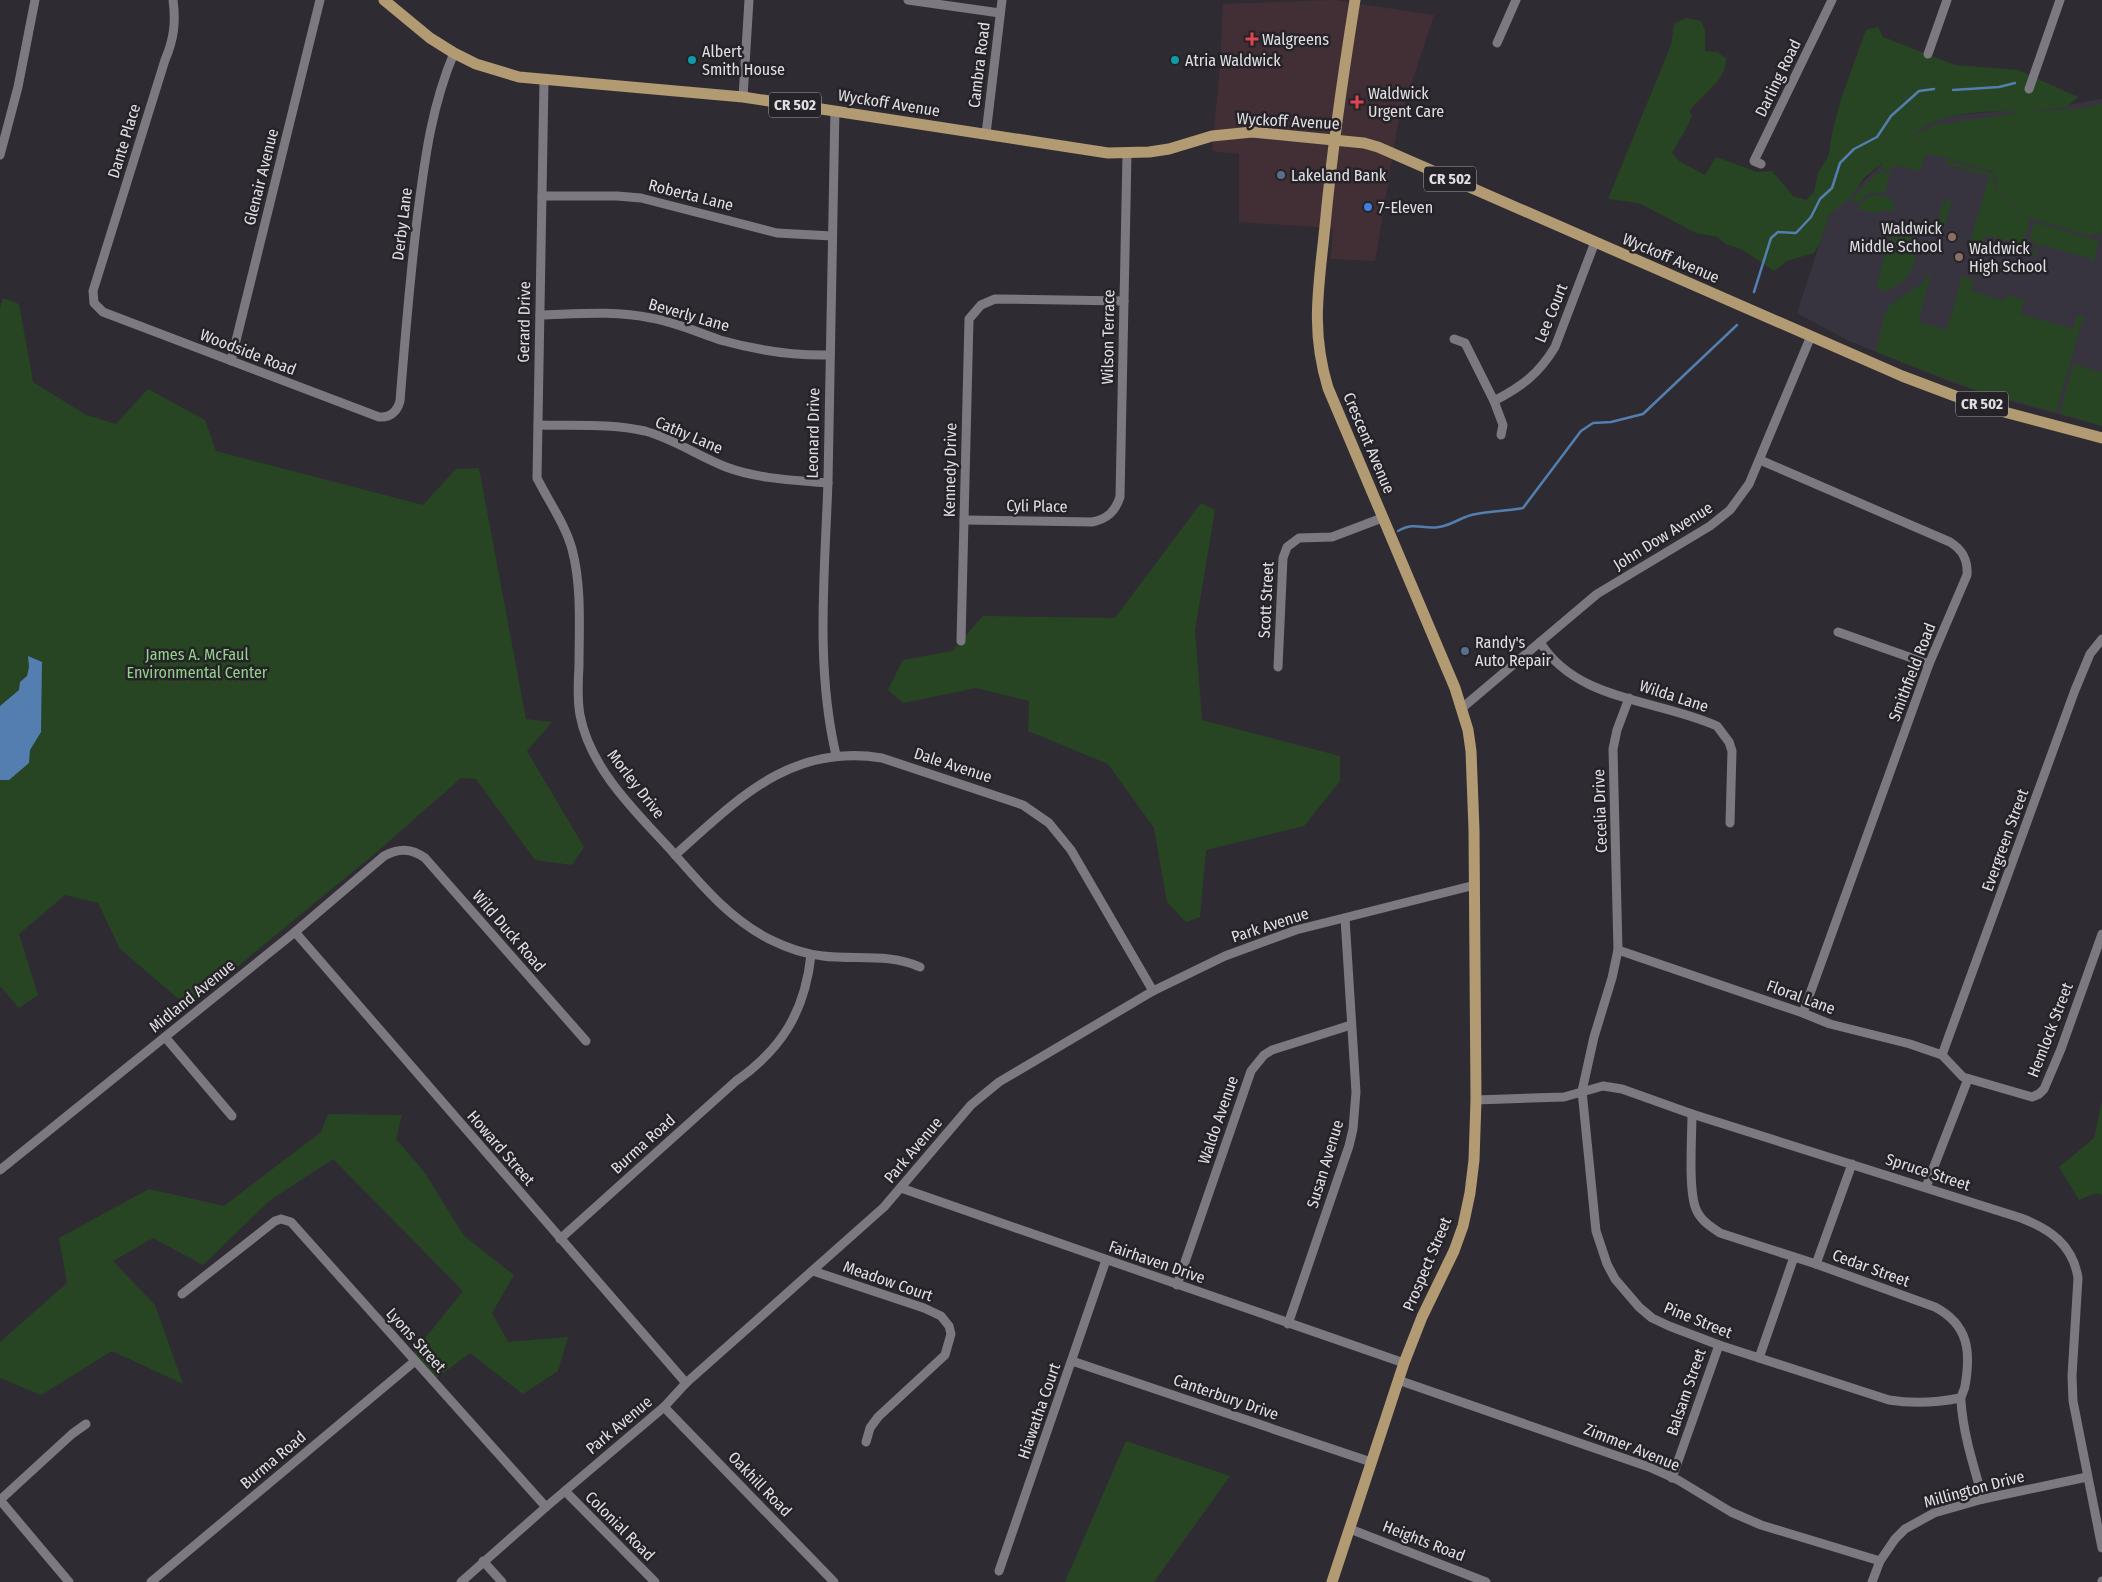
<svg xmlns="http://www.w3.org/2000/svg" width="2102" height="1582" font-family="'Fira Sans Condensed',sans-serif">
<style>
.commercial{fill:#422f35}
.built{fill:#38343f}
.green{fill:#274523;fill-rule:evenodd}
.water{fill:#537eaf}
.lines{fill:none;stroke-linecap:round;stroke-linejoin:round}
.stream{stroke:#537eaf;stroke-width:2.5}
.minor{stroke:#7c7a80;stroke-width:9}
.major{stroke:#b29a72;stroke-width:11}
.health-dot{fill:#e0444e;stroke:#252328;stroke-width:2}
.culture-dot{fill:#0f9aa8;stroke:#252328;stroke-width:2}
.service-dot{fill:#5c6f8a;stroke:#252328;stroke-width:2}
.shop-dot{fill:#3f7fe0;stroke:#252328;stroke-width:2}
.education-dot{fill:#8d6e63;stroke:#252328;stroke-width:2}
.labels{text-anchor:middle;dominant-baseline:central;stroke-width:5;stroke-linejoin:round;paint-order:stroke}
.shield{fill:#252328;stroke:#a8a7aa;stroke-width:1}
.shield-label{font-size:15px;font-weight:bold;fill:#e0dfe2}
.poi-label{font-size:16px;fill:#e0dfe2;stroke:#252328;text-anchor:start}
.street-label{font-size:16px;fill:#e0dfe2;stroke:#252328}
.park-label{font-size:16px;fill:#92d38a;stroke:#252328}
</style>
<rect width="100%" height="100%" fill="#2e2c32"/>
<polygon class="commercial" points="1334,0 1434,15 1398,124 1375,261 1331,259 1333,228 1239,222 1239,154 1212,151 1220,67 1223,4"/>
<polygon class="built" points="2102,99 2102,426 2010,401 1951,382 1849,341 1797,313 1829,215 1916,131 1936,120 1958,115 2061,106"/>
<g class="green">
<path d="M 1686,18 L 1701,21 L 1705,30 L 1705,51 L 1717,52 L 1726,58 C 1727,82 1701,94 1689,112 L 1692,115 C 1687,130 1679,139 1672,153 L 1679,161 L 1705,175 L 1716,157 L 1757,172 L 1772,171 L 1793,196 L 1806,200 L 1814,192 L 1818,173 L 1829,155 L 1832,133 L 1842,96 L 1866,30 L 1878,27 L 1883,37 L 1955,65 L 2018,70 L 2078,97 L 2066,107 L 2030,111 L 2077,109 L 2102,104 L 2102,228 L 2100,235 L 2093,233 L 2091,236 L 2026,217 L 1997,191 L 1996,176 L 1992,171 L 1932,154 L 1925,156 L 1920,171 L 1896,165 L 1887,171 L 1883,169 L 1882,163 L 1864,178 L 1850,198 L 1829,215 L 1821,241 L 1814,253 L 1787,261 L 1774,271 L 1743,250 L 1726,244 L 1717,237 L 1696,233 L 1639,203 L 1608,199 L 1671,45 L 1674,24 ZM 2024,112 L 1935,125 L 1913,136 C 1937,111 1990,110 2024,112 Z"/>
<polygon points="1947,160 1993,174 1996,192 2030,221 2024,239 2026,239 2022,252 2020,251 2022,245 1986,235 1983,247 1970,243 1989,176 1946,164"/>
<polygon points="1881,170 1886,174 1891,172 1885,192 1867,194 1857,203 1851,201 1858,192"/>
<polygon points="1875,195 1889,196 1889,200 1895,202 1892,212 1887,210 1877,213 1857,209 1863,200"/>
<polygon points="1948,199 1952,200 1944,228 1937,226 1943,202 1947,202"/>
<polygon points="2034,222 2099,241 2091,271 2092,259 2039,244 2036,255 2026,253 2026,250 2034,252 2037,243 2029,241"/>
<path d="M 1900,233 L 1906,233 L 1913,238 C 1921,250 1913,272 1903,281 C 1898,285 1891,288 1886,291 L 1880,290 L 1877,286 L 1888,240 Z"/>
<polygon points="1929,274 1931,274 1918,322 1947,330 1962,276 1974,280 1971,291 2005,301 2007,295 2024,300 2020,314 2073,329 2077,315 2086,318 2082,321 2056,412 1975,390 1876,352 1884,317 1888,308 1892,303 1921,285"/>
<polygon points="3,298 19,304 33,382 86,415 116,424 148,389 205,420 216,451 423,505 456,469 479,468 526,719 552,722 527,751 584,847 572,865 535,860 476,779 461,778 378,851 188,1007 120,949 98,903 65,895 19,934 38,995 19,1008 1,987 0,988 0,308"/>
<polygon points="2073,364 2102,372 2102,426 2060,413"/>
<polygon points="1201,503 1215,510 1195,630 1202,720 1340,756 1340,781 1304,826 1206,850 1200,917 1186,922 1167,902 1154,828 1108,764 1028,731 1029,701 976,688 903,703 888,690 903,660 952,651 983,616 1115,618"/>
<polygon points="2102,1101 2102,1195 2096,1193 2079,1200 2059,1167 2094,1138"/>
<polygon points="328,1114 402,1115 396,1139 425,1173 464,1236 514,1275 492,1313 508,1342 568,1337 558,1371 523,1394 470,1353 434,1380 411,1356 463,1291 333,1159 269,1201 203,1265 153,1238 113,1261 155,1305 183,1384 112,1351 41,1395 0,1378 0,1342 67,1283 59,1238 149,1189 224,1206 321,1132"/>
<polygon points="1126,1441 1230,1476 1154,1582 1065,1582"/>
</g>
<polygon class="water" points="28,656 42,662 41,732 30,750 29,763 9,780 0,780 0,706 19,690 20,682 27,676 29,667"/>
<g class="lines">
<g class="stream">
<polyline points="1953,90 1999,87 2015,83"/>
<polyline points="1754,292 1771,238 1778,232 1796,233 1811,217 1820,199 1832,188 1840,163 1854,149 1877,137 1891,116 1919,91 1934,89"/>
<path d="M 1398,531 C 1416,521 1421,530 1439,527 C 1453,525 1462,516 1476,514 C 1491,511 1507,511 1523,508 L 1581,431 L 1593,423 L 1611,422 L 1643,414 L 1737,325"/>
</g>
<g class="minor">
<path d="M 173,0 C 176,22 174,39 165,60 L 93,291 L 94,303 L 103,312 L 379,417 C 390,418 397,412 400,401 C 405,338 410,275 418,212 C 425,157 432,105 454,53"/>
<polyline points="908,0 1000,13"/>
<polyline points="1497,43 1516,0"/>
<polyline points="1928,54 1947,0"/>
<path d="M 544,81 L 537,478 C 549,502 565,524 572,549 C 582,587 579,628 579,666 C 578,682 577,699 580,715 C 590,768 634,810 669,848 C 700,883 727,917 769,939 C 785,947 804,954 823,956 C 854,960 890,953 920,967"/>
<polyline points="2029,89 2060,0"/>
<polyline points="743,97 749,0"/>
<path d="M 835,111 C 832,234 831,357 828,481 C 825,572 815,665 836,755"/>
<polyline points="986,134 1002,0"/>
<polyline points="0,155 18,87 35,0"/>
<polyline points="1761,164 1754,161 1832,0"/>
<polyline points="542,196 617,196 641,198 777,233 832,236"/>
<path d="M 540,315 C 576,314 614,310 651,318 C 675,322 697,332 720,340 C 756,350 792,356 830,355"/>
<polyline points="1454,339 1465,343 1494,401 1503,425 1501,435"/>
<polyline points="231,361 320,0"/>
<path d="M 1494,401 C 1522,386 1538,375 1555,347 L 1595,242"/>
<path d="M 538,425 C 573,426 611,423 645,431 C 674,439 698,456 726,467 C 758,479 793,480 828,483"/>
<path d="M 1760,460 L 1950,542 C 1963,550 1968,560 1967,575 L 1929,664 L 1803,1013"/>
<path d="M 964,520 L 1092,522 C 1107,519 1115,512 1120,497 L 1127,154"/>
<polyline points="1838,632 1929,664"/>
<polyline points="961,641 969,319 981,305 995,299 1124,301"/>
<path d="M 1540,642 C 1577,702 1658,699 1717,726 L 1729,742 L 1732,751 L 1730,823"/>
<polyline points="1278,667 1283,558 1287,547 1299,538 1332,537 1382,518"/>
<path d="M 1629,698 L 1617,730 L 1613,749 L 1618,950 L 1612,978 L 1594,1037 L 1582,1091 L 1596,1231 L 1607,1264 L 1615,1279 L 1639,1307 L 1652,1318 L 1669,1326 L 1719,1345 L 1889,1400 C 1914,1404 1935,1403 1960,1398"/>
<polyline points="1462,708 1597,594 1710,526 1730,510 1749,484 1811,336"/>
<path d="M 675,855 C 738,799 791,743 882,758 L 1023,805 L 1049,823 L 1071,850 L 1153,991"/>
<polyline points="295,932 686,1383"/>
<polyline points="1618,950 1803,1013 1830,1024 1910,1044 1942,1055 1963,1077 2032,1097 2039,1094 2044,1089 2061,1049 2102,934"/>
<polyline points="165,1037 232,1116"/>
<polyline points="1942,1055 2075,690 2090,654 2102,639"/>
<path d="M 1476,1100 L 1564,1097 L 1603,1086 L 1622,1089 L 1692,1114 L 2021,1218 C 2050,1229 2073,1245 2078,1278 L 2072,1376 L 2073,1401 L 2102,1548"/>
<path d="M 1692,1114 C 1692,1136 1688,1190 1696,1209 C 1700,1220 1711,1227 1720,1233 L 1816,1264 L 1935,1307 C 1969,1325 1971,1352 1965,1386 C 1964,1392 1960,1396 1961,1401 C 1963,1434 1974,1467 1983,1499"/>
<path d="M 0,1170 L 295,932 L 384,856 C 399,848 411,848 425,858 L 586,1041"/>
<polyline points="1926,1187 1968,1079"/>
<polyline points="901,1188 1404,1363"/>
<path d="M 560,1239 L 736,1081 C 782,1049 805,1011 811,955"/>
<polyline points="1816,1264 1852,1164"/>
<polyline points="813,1271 924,1308 941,1316 949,1326 951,1334 945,1355 878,1417 870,1428 866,1442"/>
<polyline points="1177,1285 1251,1071 1264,1055 1272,1050 1351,1025"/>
<polyline points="182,1294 275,1221 281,1219 291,1222 546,1507"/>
<polyline points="1288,1324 1349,1146 1353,1129 1356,1092 1345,918"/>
<polyline points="1759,1358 1794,1257"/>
<polyline points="1072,1361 1371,1462"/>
<polyline points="1398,1380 1649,1467 1678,1480 1731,1512 1761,1525 1880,1561"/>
<polyline points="664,1407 834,1582"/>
<polyline points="1672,1478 1719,1345"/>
<polyline points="565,1491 655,1582"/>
<polyline points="0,1500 72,1434 86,1424"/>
<polyline points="0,1500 69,1582"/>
<polyline points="1350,1529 1486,1582"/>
<polyline points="483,1561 502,1582"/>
<polyline points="999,1571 1106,1260"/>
<polyline points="151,1582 415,1361"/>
<polyline points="461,1582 546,1507 664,1407 686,1383 884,1207 971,1105 999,1082 1153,991 1225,956 1296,930 1475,885"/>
<polyline points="1872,1582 1880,1561 1895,1539 1905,1529 1934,1513 1983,1499 2087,1477"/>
<polyline points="2102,1582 2102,1581"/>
</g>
<g class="major">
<polyline points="384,0 430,38 454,53 476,64 519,77 743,97 1108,153 1149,152 1169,149 1212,136 1252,132 1364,143 1378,147 1902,376 1955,396 2008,413 2102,438"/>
<path d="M 1332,1582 L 1404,1363 L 1422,1317 L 1454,1251 L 1463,1226 L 1470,1193 L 1474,1160 L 1476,1100 L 1474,830 L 1471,751 L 1468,730 L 1455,688 L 1328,388 C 1310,329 1319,286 1325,226 C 1332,150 1343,75 1355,0"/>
</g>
</g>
<g class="health-dot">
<path d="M1249.5 31.5h5v5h5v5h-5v5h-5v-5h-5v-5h5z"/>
<path d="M1354.5 94.5h5v5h5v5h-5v5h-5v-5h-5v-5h5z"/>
</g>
<g class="culture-dot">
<circle cx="692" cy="60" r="5"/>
<circle cx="1175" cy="60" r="5"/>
</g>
<g class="service-dot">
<circle cx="1281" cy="175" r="5"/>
<circle cx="1465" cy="651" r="5"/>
</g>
<circle class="shop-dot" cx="1368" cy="207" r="5"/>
<g class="education-dot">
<circle cx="1952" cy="237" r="5"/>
<circle cx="1959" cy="257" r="5"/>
</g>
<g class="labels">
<g class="shield">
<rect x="769" y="92.5" width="52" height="25" rx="4"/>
<rect x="1424" y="166.5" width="52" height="25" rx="4"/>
<rect x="1956" y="391.5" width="52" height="25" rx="4"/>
</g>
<g class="shield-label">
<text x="795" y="105">CR 502</text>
<text x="1450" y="179">CR 502</text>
<text x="1982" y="404">CR 502</text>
</g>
<g class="poi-label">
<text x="1262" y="39">Walgreens</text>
<text x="702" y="51">Albert<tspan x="702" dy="18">Smith House</tspan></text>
<text x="1185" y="60">Atria Waldwick</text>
<text x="1368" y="93">Waldwick<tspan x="1368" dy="18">Urgent Care</tspan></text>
<text x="1291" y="175">Lakeland Bank</text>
<text x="1378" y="207">7-Eleven</text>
<text x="1942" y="228" text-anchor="end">Waldwick<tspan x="1942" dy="18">Middle School</tspan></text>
<text x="1969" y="248">Waldwick<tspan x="1969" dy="18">High School</tspan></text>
<text x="1475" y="642">Randy's<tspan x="1475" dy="18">Auto Repair</tspan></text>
</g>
<g class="street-label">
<text transform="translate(979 65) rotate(-83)">Cambra Road</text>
<text transform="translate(1778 78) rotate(-64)">Darling Road</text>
<text transform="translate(889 103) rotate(9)">Wyckoff Avenue</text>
<text transform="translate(1288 121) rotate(3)">Wyckoff Avenue</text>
<text transform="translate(124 141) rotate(-73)">Dante Place</text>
<text transform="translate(261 177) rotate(-76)">Glenair Avenue</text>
<text transform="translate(691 195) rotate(14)">Roberta Lane</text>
<text transform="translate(402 224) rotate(-83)">Derby Lane</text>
<text transform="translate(1671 258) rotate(23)">Wyckoff Avenue</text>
<text transform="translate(1551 313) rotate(-68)">Lee Court</text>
<text transform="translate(689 315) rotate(16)">Beverly Lane</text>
<text transform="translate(524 322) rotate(-89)">Gerard Drive</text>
<text transform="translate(1108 337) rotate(-89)">Wilson Terrace</text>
<text transform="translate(248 352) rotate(21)">Woodside Road</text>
<text transform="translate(813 433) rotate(-89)">Leonard Drive</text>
<text transform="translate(689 435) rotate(23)">Cathy Lane</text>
<text transform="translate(1369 443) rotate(67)">Crescent Avenue</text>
<text transform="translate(950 470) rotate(-89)">Kennedy Drive</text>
<text transform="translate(1037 506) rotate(1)">Cyli Place</text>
<text transform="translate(1663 536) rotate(-32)">John Dow Avenue</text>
<text transform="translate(1266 600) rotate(-87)">Scott Street</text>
<text transform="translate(1912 672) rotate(-69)">Smithfield Road</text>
<text transform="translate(1674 696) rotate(18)">Wilda Lane</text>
<text transform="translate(953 765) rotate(18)">Dale Avenue</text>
<text transform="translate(636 784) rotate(52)">Morley Drive</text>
<text transform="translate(1600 811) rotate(-92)">Cecelia Drive</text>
<text transform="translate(2005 840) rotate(-70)">Evergreen Street</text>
<text transform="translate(1270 925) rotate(-18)">Park Avenue</text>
<text transform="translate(509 931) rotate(49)">Wild Duck Road</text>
<text transform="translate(192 996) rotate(-39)">Midland Avenue</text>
<text transform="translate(1801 997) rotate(20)">Floral Lane</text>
<text transform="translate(2050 1030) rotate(-69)">Hemlock Street</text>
<text transform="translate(1218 1120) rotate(-71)">Waldo Avenue</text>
<text transform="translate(643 1144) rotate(-42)">Burma Road</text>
<text transform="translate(501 1148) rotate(49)">Howard Street</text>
<text transform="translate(913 1150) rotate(-50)">Park Avenue</text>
<text transform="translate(1325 1164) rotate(-73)">Susan Avenue</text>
<text transform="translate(1928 1172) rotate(18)">Spruce Street</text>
<text transform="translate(1157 1262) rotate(19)">Fairhaven Drive</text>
<text transform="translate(1427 1264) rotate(-67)">Prospect Street</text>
<text transform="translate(1871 1268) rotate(20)">Cedar Street</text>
<text transform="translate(888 1281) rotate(19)">Meadow Court</text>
<text transform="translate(1698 1320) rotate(22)">Pine Street</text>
<text transform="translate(416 1340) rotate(48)">Lyons Street</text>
<text transform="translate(1686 1392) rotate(-71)">Balsam Street</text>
<text transform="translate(1226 1397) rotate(19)">Canterbury Drive</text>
<text transform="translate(1039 1411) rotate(-71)">Hiawatha Court</text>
<text transform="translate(619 1425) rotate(-40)">Park Avenue</text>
<text transform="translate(1632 1447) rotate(22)">Zimmer Avenue</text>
<text transform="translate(273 1460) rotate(-40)">Burma Road</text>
<text transform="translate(760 1484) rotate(46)">Oakhill Road</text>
<text transform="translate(1974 1489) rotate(-15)">Millington Drive</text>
<text transform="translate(620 1526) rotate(45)">Colonial Road</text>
<text transform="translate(1424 1541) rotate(21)">Heights Road</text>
</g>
<g class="park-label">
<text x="197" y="654">James A. McFaul<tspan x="197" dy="18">Environmental Center</tspan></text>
</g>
</g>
</svg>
